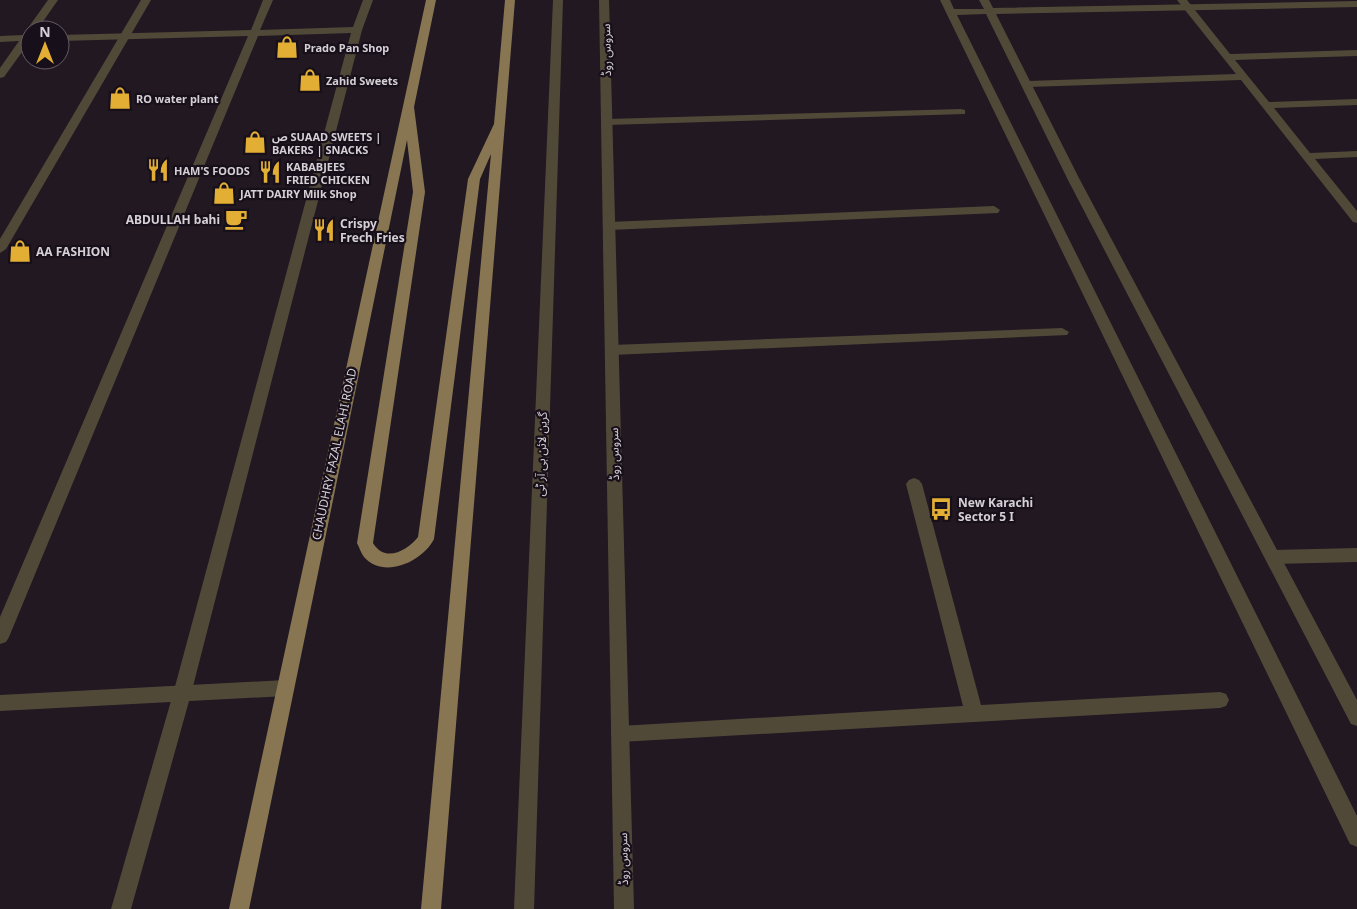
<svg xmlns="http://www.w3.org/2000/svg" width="1357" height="909" font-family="'Noto Sans','Noto Sans Arabic',sans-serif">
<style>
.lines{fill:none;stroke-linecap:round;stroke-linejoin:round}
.service{fill:#514938;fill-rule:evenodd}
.minor{fill:#514938;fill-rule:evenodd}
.tertiary{fill:#514938;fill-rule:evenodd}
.primary{fill:#887652;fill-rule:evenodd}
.labels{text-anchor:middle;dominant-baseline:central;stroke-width:4.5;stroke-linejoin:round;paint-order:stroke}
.far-poi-label{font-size:11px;font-weight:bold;fill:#d5cfd6;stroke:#170f19;text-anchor:start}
.street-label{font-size:12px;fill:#d5cfd6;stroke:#170f19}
.poi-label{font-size:12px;font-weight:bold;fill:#d5cfd6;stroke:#170f19;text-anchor:start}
</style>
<rect width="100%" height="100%" fill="#211822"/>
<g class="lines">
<g class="service">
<polygon points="553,0 563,0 534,909 514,909"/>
<polygon points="961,109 965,110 965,114 607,125 602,122 607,119"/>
<polygon points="994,206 1000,210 998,213 609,230 603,226 609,222"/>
<polygon points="1062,328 1069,332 1067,335 612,355 605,350 612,345"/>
<polygon points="914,478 919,480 922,484 981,705 1220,692 1226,694 1229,700 1226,706 1220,708 620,742 613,740 611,734 613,728 620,726 963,706 906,484 909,480"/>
</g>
<g class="minor">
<polygon points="48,0 58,0 37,30 30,30 30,41 4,77 0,78 0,68 19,41 0,42 0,36 23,35"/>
<polygon points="263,0 273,0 260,30 353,27 363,0 373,0 362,30 191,694 131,909 111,909 173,694 351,33 258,36 9,637 6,642 0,644 0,617 248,36 60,41 60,35 251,30"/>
<polygon points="599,0 609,0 634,909 614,909"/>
<polygon points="1177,0 1187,0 1230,54 1357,50 1357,56 1235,60 1269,102 1357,99 1357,105 1274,108 1310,153 1357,151 1357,157 1315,159 1357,211 1357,223 1353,222 1241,80 1028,87 1023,84 1028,81 1236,74"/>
<polygon points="1357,548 1357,562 1273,564 1267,562 1265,557 1267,552 1273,550"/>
</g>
<g class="tertiary">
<polygon points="141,0 151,0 6,249 0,253 0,239"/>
<polygon points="940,0 950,0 954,9 984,9 979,0 989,0 993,8 1357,1 1357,7 996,14 1080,180 1357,700 1357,726 1351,724 1068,180 986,14 957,15 1357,816 1357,847 1350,844"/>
<polygon points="285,680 291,682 294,688 291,694 285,696 0,711 0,695"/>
</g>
<path class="primary" d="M 426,0 L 436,0 L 414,107 L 425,192 L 373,543 C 385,563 407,551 418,537 L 468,179 L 494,124 L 505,0 L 515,0 L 441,909 L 421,909 L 491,154 L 480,179 L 434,539 C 423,561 384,580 364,557 C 361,553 359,547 357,543 L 413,192 L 407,140 L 249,909 L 229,909 Z"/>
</g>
<defs>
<symbol id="shop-bare" viewBox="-9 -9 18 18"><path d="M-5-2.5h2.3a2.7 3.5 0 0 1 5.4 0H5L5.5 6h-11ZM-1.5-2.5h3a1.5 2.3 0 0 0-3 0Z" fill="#e2ae34" stroke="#170f19" stroke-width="2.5" paint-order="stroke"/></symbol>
<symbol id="restaurant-bare" viewBox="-9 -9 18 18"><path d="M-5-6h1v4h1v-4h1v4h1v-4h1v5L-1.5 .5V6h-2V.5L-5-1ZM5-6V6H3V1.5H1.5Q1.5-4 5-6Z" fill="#e2ae34" stroke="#170f19" stroke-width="2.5" paint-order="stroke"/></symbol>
<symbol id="cafe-bare" viewBox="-9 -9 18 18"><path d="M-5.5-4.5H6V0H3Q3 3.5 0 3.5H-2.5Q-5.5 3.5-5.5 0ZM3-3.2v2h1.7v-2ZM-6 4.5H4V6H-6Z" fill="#e2ae34" stroke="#170f19" stroke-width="2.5" paint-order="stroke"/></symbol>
<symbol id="bus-bare" viewBox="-9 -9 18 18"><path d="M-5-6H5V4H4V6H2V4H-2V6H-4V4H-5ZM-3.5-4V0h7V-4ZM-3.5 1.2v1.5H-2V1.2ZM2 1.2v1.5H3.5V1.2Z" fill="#e2ae34" stroke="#170f19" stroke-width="2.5" paint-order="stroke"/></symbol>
</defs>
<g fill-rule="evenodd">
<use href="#shop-bare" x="271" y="31" width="32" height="32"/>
<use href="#shop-bare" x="294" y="64" width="32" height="32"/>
<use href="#shop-bare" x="104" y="82" width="32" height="32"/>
<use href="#shop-bare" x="239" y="126" width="32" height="32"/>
<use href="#restaurant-bare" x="142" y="154" width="32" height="32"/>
<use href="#restaurant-bare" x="254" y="156" width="32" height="32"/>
<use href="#shop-bare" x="208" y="177" width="32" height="32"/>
<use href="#cafe-bare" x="220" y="203" width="32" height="32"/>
<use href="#restaurant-bare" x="308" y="214" width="32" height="32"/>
<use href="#shop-bare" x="4" y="235" width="32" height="32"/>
<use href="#bus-bare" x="925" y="493" width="32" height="32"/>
</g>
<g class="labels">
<g class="far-poi-label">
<text x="304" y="47">Prado Pan Shop</text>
<text x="326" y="80">Zahid Sweets</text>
<text x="136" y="98">RO water plant</text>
<text x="272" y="136">ص SUAAD SWEETS |<tspan x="272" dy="13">BAKERS | SNACKS</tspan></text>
<text x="286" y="166">KABABJEES<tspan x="286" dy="13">FRIED CHICKEN</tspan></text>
<text x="174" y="170">HAM'S FOODS</text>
<text x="240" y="193">JATT DAIRY Milk Shop</text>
</g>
<g class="street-label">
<text transform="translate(606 50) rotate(-91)">سروس روڈ</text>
<text transform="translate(334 454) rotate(-78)">CHAUDHRY FAZAL ELAHI ROAD</text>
<text transform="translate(541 454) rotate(-88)">گرین لائن بی آر ٹی</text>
<text transform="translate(614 454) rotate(-91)">سروس روڈ</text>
<text transform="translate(623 859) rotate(-91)">سروس روڈ</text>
</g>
<g class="poi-label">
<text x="220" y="219" text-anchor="end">ABDULLAH bahi</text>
<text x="340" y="223">Crispy<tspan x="340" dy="14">Frech Fries</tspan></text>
<text x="36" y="251">AA FASHION</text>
<text x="958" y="502">New Karachi<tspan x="958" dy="14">Sector 5 I</tspan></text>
</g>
</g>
<g transform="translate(45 45)"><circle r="24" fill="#170f19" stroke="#635c65"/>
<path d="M0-4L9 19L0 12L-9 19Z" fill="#e2ae34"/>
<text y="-8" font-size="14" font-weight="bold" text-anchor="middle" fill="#d5cfd6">N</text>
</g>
</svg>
